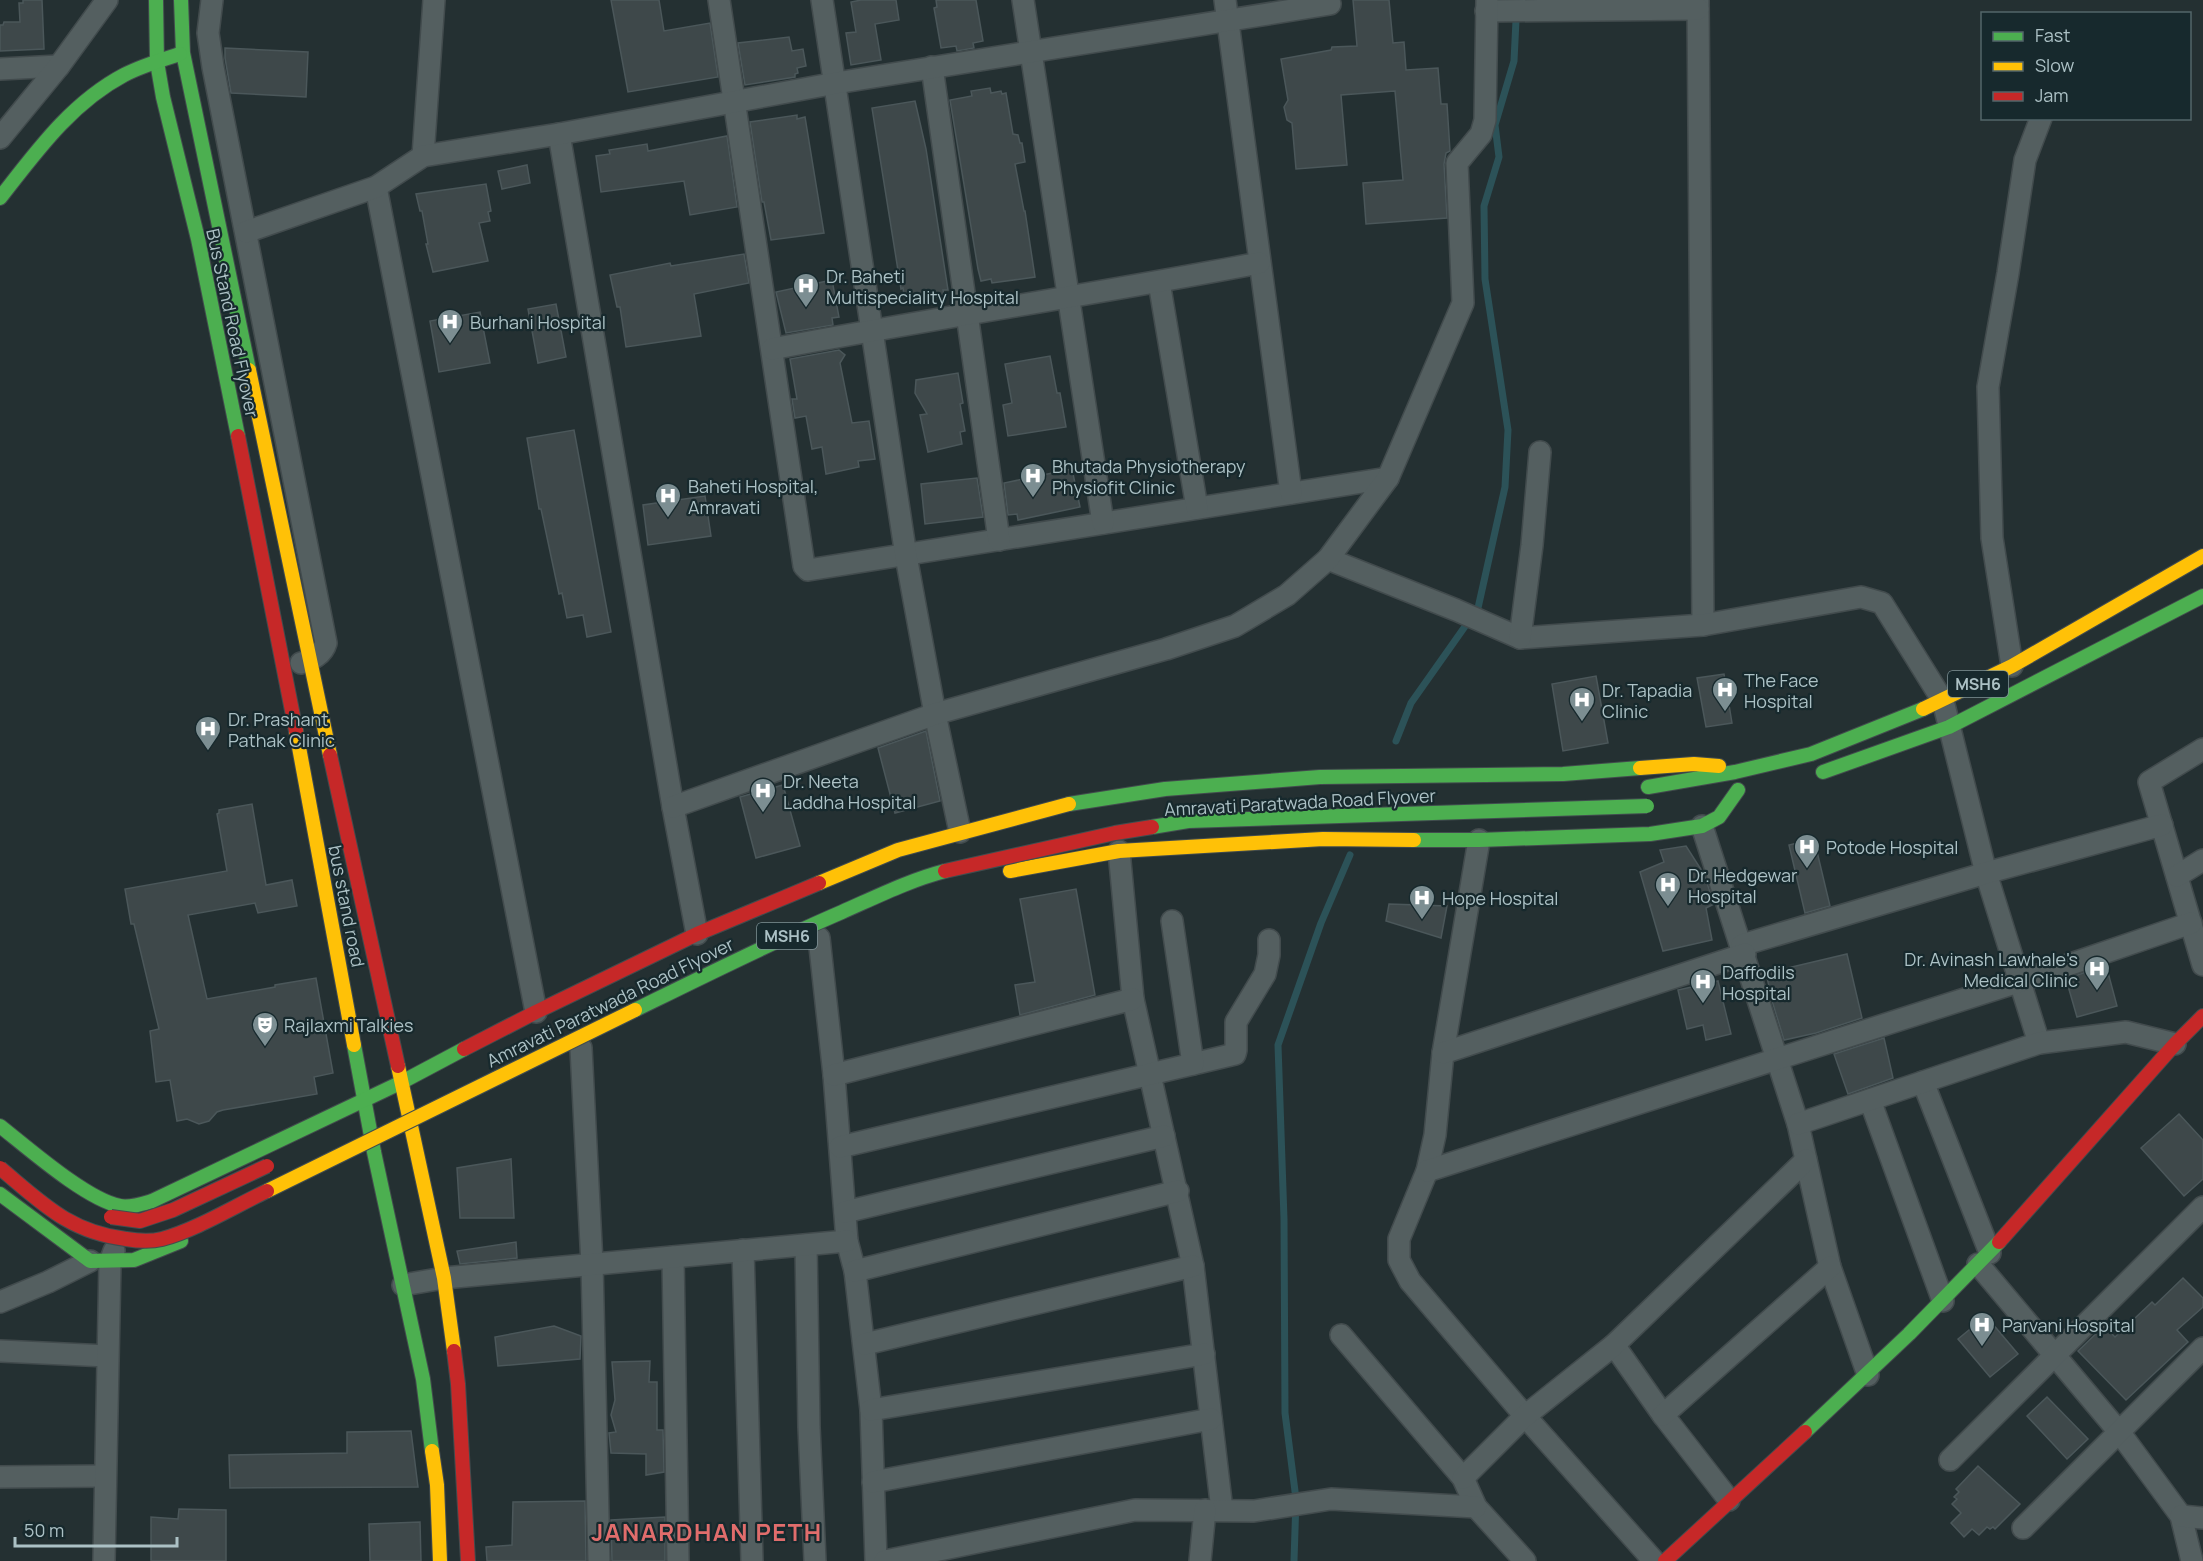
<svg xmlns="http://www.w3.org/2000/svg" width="2203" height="1561" font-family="Manrope,sans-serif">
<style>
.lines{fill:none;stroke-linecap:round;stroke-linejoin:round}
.stream{stroke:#2c5258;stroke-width:7}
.building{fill:#3e484a;stroke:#4b575a;stroke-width:1.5}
.street-casing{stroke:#424b4d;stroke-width:24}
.fast-casing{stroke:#424b4d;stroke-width:16}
.slow-casing{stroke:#424b4d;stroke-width:16}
.jam-casing{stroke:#424b4d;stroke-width:16}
.street{stroke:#545f60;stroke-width:21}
.fast{stroke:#4caf50;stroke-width:14}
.slow{stroke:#ffc107;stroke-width:14}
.jam{stroke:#c62828;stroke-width:14}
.fast-bridge-casing{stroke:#414d4f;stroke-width:16;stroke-linecap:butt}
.slow-bridge-casing{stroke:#414d4f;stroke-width:16;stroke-linecap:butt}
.jam-bridge-casing{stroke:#414d4f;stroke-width:16;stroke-linecap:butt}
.fast-bridge{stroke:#4caf50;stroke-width:14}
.slow-bridge{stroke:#ffc107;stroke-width:14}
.jam-bridge{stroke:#c62828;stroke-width:14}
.labels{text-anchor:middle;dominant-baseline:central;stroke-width:4.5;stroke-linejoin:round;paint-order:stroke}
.shield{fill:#17292d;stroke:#7f9397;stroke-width:1.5}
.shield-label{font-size:16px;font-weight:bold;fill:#acc1c5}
.poi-label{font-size:18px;fill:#acc1c5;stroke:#17292d;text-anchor:start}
.street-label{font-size:18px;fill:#acc1c5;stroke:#17292d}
.district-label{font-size:24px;font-weight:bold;letter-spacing:1.5px;fill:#e06d6c;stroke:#17292d}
</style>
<rect width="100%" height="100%" fill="#243032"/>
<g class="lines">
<g class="stream">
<polyline points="1396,741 1411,703 1478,608 1505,487 1508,430 1485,279 1484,206 1499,157 1495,125 1514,61 1517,0"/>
<polyline points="1294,1561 1296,1499 1285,1413 1284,1219 1278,1045 1321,923 1350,855"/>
</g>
</g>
<g class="building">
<polygon points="23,0 42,0 44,49 0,51 0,25 3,25 4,22 20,22 19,3 23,3"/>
<polygon points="611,0 659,0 664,31 710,23 718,77 628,92"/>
<polygon points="861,0 896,0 899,20 875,24 881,60 851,65 846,33 856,32 851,2"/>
<polygon points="936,0 976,0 983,41 973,43 974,48 957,51 956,46 941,48 934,8 937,7"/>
<polygon points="1353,0 1389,0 1393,43 1404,42 1406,70 1438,68 1441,104 1447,104 1450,151 1446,153 1444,164 1447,218 1366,224 1363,183 1403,180 1395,91 1341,95 1347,165 1296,169 1292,123 1287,120 1284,107 1288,100 1281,59 1331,50 1332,47 1357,46"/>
<polygon points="789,37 792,51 803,49 806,66 797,68 798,73 795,74 795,77 745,85 738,43"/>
<polygon points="225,48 308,52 306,97 231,93 225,58"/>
<polygon points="990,88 991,93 1001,91 1002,94 1006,93 1013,134 1018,135 1020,143 1022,143 1025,162 1015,164 1024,211 1025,211 1035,277 992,283 991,279 981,281 978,269 950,100 972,96 971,91"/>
<polygon points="915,101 926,149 948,290 943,290 944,296 905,302 903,288 901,289 872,108"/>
<polygon points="797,115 797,119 805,117 824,233 771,240 764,202 762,202 750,122"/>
<polygon points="727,136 737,207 690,215 684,181 601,192 596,156 610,154 609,150 647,144 648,151"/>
<polygon points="527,165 530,183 502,189 498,171"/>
<polygon points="486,184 491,211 488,212 490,221 479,223 488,261 433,272 426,244 428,244 422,211 420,211 416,194"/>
<polygon points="744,254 749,283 694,294 701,336 626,347 620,307 617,307 610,275 670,263 671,266"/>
<polygon points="832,280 839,317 832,318 833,325 786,333 776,292"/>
<polygon points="556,304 566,357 538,363 528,309"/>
<polygon points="480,312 490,363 439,372 430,321"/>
<polygon points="839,350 845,355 840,363 852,423 869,421 875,459 858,461 859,467 826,474 822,447 812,449 806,416 795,418 792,399 797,399 790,359"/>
<polygon points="1050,356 1057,393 1060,393 1066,427 1008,436 1003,405 1012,403 1005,364"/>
<polygon points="958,373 963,403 960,404 965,431 960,432 962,444 928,452 920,415 927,414 915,393 916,380"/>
<polygon points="574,430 611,632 587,637 583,615 567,618 562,593 559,594 541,509 539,509 527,438"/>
<polygon points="1072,469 1080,507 1018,520 1017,514 1008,515 1004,483"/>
<polygon points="977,478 983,517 925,524 921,484"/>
<polygon points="705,496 711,536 648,545 643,505"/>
<polygon points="1724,674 1732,723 1706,727 1697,678"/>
<polygon points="1596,676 1608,743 1563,751 1552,684"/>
<polygon points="926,731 940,801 895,813 878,748"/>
<polygon points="783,785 800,846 756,858 740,797"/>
<polygon points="252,804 266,885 292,880 297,906 258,913 255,903 188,915 207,999 275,987 275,985 316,978 333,1073 314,1077 317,1094 223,1110 217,1112 209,1121 199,1124 187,1119 177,1121 170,1080 156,1082 150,1031 159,1029 134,924 131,924 125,889 227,871 217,814 219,813 219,810"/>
<polygon points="1814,839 1830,906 1805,913 1789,845"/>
<polygon points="1686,846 1704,874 1714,904 1706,908 1712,940 1663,951 1640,872 1664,862 1660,850"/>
<polygon points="1076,889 1095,995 1020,1015 1015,985 1035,982 1020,899"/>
<polygon points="1389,904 1447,906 1441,938 1386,921"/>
<polygon points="1847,954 1862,1018 1816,1033 1784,1040 1773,1004 1766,973"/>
<polygon points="2106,965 2117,1006 2077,1017 2066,979"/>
<polygon points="1718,981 1731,1034 1706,1040 1703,1025 1687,1029 1678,990"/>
<polygon points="1884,1038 1893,1078 1848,1094 1834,1054"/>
<polygon points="2179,1114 2203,1140 2203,1179 2184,1196 2141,1148"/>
<polygon points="511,1159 514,1218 460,1218 457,1168"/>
<polygon points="516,1242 517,1258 460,1264 457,1251"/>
<polygon points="2183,1278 2203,1298 2203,1307 2177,1330 2188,1342 2126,1400 2078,1351 2104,1326 2115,1337 2152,1302 2155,1305"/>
<polygon points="1986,1316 2018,1354 1990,1377 1958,1339"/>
<polygon points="554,1326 581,1336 580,1359 498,1366 495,1337"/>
<polygon points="650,1361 649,1382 657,1382 657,1430 663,1430 664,1472 646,1475 646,1454 611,1453 609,1433 616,1432 611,1415 615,1400 612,1362"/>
<polygon points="2047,1397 2088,1439 2067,1459 2027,1416"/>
<polygon points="411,1431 418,1487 230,1488 229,1455 347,1453 347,1432"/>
<polygon points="1978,1466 2020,1504 1995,1529 1993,1527 1990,1529 1987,1527 1979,1535 1972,1529 1964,1537 1951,1523 1961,1513 1952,1504 1957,1499 1954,1497 1959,1492 1956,1489"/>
<polygon points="585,1501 586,1561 487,1561 486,1547 512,1545 513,1502"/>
<polygon points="179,1509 226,1510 226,1561 151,1561 151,1517 178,1519"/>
<polygon points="665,1517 665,1561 612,1561 611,1520"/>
<polygon points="420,1522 421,1561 370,1561 369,1524"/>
</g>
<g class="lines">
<defs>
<g id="street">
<path d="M 212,0 L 208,33 L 213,67 L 326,643 C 323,654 311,661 301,663"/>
<polyline points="719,0 804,566 808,570 1388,478"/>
<polyline points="822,0 906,556 935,714 960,832"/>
<polyline points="1023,0 1103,523"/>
<polyline points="1225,0 1291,493"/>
<polyline points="1698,0 1703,625"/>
<polyline points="1486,11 1698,9"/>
<polyline points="932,67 999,540"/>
<polyline points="0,69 59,66"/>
<polyline points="559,134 673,807 697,934"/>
<polyline points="0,138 59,66 107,0"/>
<polyline points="423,156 434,0"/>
<polyline points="376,187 536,1012"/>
<polyline points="246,232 376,187 423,156 559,134 836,83 1330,4"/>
<polyline points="1159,282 1197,508"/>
<path d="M 772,349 C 934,318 1097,294 1259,263"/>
<polyline points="1328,559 1456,610 1520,638 1703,625 1861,597 1882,603 1943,701 1986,873 2039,1043"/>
<polyline points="1520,638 1532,545 1540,452"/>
<polyline points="2012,666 1992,538 1988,387 2008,273 2025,160 2041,118"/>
<polyline points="2203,749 2149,782 2203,965"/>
<polyline points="673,807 935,714 1166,649 1235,626 1287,595 1328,559 1388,478 1463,303 1457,163 1481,134 1485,120 1487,0"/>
<polyline points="1702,826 1798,1124 1830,1267 1868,1375"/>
<polyline points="1479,840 1443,1053 1435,1135 1427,1171 1399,1239 1399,1260 1410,1281 1525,1416 1654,1561"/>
<polyline points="1119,851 1133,999 1193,1266 1222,1510"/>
<polyline points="2177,876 2203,860"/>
<polyline points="819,938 834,1075 847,1241 855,1271 871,1410 876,1561"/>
<polyline points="1742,945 1986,873 2162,825"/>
<polyline points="581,1048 592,1264 599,1561"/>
<polyline points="1443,1053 1745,954"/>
<polyline points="1193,1064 1235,1054 1236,1050 1236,1022 1265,974 1269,955 1269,940"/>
<polyline points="834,1075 1133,999"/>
<polyline points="1923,1082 1990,1253"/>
<polyline points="1870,1100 1943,1301"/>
<polyline points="1798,1124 2039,1043 2126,1032 2175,1044"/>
<polyline points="840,1147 1193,1064 1172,921"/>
<polyline points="1427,1171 2021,981 2191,923"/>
<polyline points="845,1212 1164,1136"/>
<polyline points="806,1245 809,1427 815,1561"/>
<polyline points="743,1250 752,1561"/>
<polyline points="673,1257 678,1561"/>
<polyline points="1978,1264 2120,1433 2181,1516 2192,1561"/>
<polyline points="855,1271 1178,1191"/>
<polyline points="403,1285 444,1278 847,1241"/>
<polyline points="0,1302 48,1282 90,1261"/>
<polyline points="1341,1335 1463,1478 1476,1507 1525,1561"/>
<polyline points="865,1344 1193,1266"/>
<polyline points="1614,1345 1663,1415 1729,1500"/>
<polyline points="0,1351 107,1356"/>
<polyline points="871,1410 1204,1354"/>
<polyline points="1663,1415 1830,1267"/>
<polyline points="1950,1460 2203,1207"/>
<polyline points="0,1477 105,1476"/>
<polyline points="1463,1478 1525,1416 1614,1345 1806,1160"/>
<polyline points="873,1482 1211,1419"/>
<polyline points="2181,1516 2203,1518"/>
<polyline points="2023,1528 2203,1348"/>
<polyline points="104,1561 110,1262 114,1251"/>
<polyline points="885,1561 1135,1510 1254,1511 1331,1499 1476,1507"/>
<polyline points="1200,1561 1205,1510"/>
</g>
<g id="fast">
<polyline points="156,0 157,62 163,97 198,239 238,436"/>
<polyline points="181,0 183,53 249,370"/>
<path d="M 0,198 C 36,152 71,103 124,75 C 141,66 161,60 180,54"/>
<polyline points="1823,772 1949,727 2203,596"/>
<polyline points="1648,787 1735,772 1811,754 1923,709"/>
<polyline points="1069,804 1165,789 1320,777 1563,774 1640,768"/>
<polyline points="1414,840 1479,840 1650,834 1702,826 1719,817 1738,790"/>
<polyline points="354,1045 374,1152 423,1379 432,1451"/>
<path d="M 0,1126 C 28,1148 87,1200 120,1206 C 130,1208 142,1204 152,1201 L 400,1083 L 464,1049"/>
<polyline points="0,1194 90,1261 134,1260 181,1241"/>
<polyline points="1805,1432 1909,1334 1999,1242"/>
</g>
<g id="slow">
<polyline points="249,370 330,755"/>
<polyline points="1923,709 2012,666 2203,556"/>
<polyline points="296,731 354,1045"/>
<polyline points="1640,768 1694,764 1719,766"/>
<polyline points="1010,871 1119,851 1323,839 1414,840"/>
<polyline points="819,883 898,850 1069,804"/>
<polyline points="398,1066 444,1278 454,1351"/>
<polyline points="432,1451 437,1485 440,1561"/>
</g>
<g id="jam">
<polyline points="238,436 296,731"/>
<polyline points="330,755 398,1066"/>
<polyline points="464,1049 536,1012 697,934 819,883"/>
<polyline points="1999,1242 2175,1044 2203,1016"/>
<polyline points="454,1351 458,1384 468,1561"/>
<polyline points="1665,1561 1805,1432"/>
</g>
</defs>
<use href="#street" class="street-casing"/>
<use href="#fast" class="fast-casing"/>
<use href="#slow" class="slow-casing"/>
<use href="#jam" class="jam-casing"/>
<use href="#street" class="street"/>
<use href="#fast" class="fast"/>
<use href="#slow" class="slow"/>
<use href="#jam" class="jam"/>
<defs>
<g id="fast-bridge">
<polyline points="1152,827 1188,821 1647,806"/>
<path d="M 635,1010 C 704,976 772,942 842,912 C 876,897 910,880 945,871"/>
</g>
<polyline id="slow-bridge" points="267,1191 635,1010"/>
<g id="jam-bridge">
<polyline points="945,871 1115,833 1152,827"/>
<path d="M 0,1168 C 42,1203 69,1232 126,1239 C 138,1241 150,1242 162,1239 C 196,1230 235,1206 267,1191"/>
<polyline points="111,1217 140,1221 173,1210 267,1166"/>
</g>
</defs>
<use href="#fast-bridge" class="fast-bridge-casing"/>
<use href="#slow-bridge" class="slow-bridge-casing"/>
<use href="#jam-bridge" class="jam-bridge-casing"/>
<use href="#fast-bridge" class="fast-bridge"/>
<use href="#slow-bridge" class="slow-bridge"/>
<use href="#jam-bridge" class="jam-bridge"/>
</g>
<defs>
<symbol id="hospital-pin" viewBox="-11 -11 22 30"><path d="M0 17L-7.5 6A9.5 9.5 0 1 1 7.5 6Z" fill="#7c8e92" stroke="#17292d"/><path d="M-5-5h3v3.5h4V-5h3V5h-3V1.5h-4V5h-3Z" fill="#fff"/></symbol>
<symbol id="theatre-pin" viewBox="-11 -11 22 30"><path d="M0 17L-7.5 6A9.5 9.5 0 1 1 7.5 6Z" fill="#7c8e92" stroke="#17292d"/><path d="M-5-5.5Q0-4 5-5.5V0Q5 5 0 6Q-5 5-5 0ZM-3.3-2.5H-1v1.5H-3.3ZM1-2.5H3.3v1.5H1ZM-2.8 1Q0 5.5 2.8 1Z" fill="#fff"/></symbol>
</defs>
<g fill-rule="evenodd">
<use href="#hospital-pin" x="791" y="271" width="30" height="40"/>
<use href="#hospital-pin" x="435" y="307" width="30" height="40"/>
<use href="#hospital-pin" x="1018" y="461" width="30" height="40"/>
<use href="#hospital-pin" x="653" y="481" width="30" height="40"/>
<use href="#hospital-pin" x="1710" y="675" width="30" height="40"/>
<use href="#hospital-pin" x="1567" y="685" width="30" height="40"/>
<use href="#hospital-pin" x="193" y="714" width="30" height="40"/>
<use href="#hospital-pin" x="748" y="776" width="30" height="40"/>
<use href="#hospital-pin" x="1792" y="832" width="30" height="40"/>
<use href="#hospital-pin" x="1653" y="870" width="30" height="40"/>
<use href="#hospital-pin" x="1407" y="883" width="30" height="40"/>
<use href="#hospital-pin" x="2082" y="954" width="30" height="40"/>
<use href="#hospital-pin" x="1688" y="967" width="30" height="40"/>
<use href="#theatre-pin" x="250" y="1010" width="30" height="40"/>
<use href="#hospital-pin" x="1967" y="1310" width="30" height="40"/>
</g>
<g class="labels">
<g class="shield">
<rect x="1948" y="671" width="60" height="26" rx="4.5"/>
<rect x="757" y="923" width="60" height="26" rx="4.5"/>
</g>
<g class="shield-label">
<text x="1978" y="684">MSH6</text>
<text x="787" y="936">MSH6</text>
</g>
<g class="poi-label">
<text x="826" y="276">Dr. Baheti<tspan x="826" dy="21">Multispeciality Hospital</tspan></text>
<text x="470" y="322">Burhani Hospital</text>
<text x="1052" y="466">Bhutada Physiotherapy<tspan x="1052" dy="21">Physiofit Clinic</tspan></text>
<text x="688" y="486">Baheti Hospital,<tspan x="688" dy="21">Amravati</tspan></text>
<text x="1744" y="680">The Face<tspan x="1744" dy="21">Hospital</tspan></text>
<text x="1602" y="690">Dr. Tapadia<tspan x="1602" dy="21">Clinic</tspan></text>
<text x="228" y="719">Dr. Prashant<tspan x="228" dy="21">Pathak Clinic</tspan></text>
<text x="783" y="781">Dr. Neeta<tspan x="783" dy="21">Laddha Hospital</tspan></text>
<text x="1826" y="847">Potode Hospital</text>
<text x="1688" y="875">Dr. Hedgewar<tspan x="1688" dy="21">Hospital</tspan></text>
<text x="1442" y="898">Hope Hospital</text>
<text x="2078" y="959" text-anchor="end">Dr. Avinash Lawhale's<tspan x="2078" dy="21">Medical Clinic</tspan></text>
<text x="1722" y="972">Daffodils<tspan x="1722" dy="21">Hospital</tspan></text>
<text x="284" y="1025">Rajlaxmi Talkies</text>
<text x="2002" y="1325">Parvani Hospital</text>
</g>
<g class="street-label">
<text transform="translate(233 323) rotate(78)">Bus Stand Road Flyover</text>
<text transform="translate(1300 802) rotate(-3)">Amravati Paratwada Road Flyover</text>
<text transform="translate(347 906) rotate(79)">bus stand road</text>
<text transform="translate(610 1002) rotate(-26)">Amravati Paratwada Road Flyover</text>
</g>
<g class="district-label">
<text x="707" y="1531">JANARDHAN PETH</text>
</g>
</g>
<rect x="1981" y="12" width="210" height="108" fill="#17292d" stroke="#53666a" stroke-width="1.5"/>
<rect x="1993" y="32" width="30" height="9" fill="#4caf50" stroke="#53666a" stroke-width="1.5"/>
<text x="2035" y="42" font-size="18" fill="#acc1c5">Fast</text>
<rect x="1993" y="62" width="30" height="9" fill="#ffc107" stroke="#53666a" stroke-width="1.5"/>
<text x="2035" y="72" font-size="18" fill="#acc1c5">Slow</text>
<rect x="1993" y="92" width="30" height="9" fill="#c62828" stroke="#53666a" stroke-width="1.5"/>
<text x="2035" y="102" font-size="18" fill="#acc1c5">Jam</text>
<path d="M15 1537v9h162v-9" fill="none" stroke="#acc1c5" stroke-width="3"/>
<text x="24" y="1537" font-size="18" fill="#acc1c5" stroke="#17292d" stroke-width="4.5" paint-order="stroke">50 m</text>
</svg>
